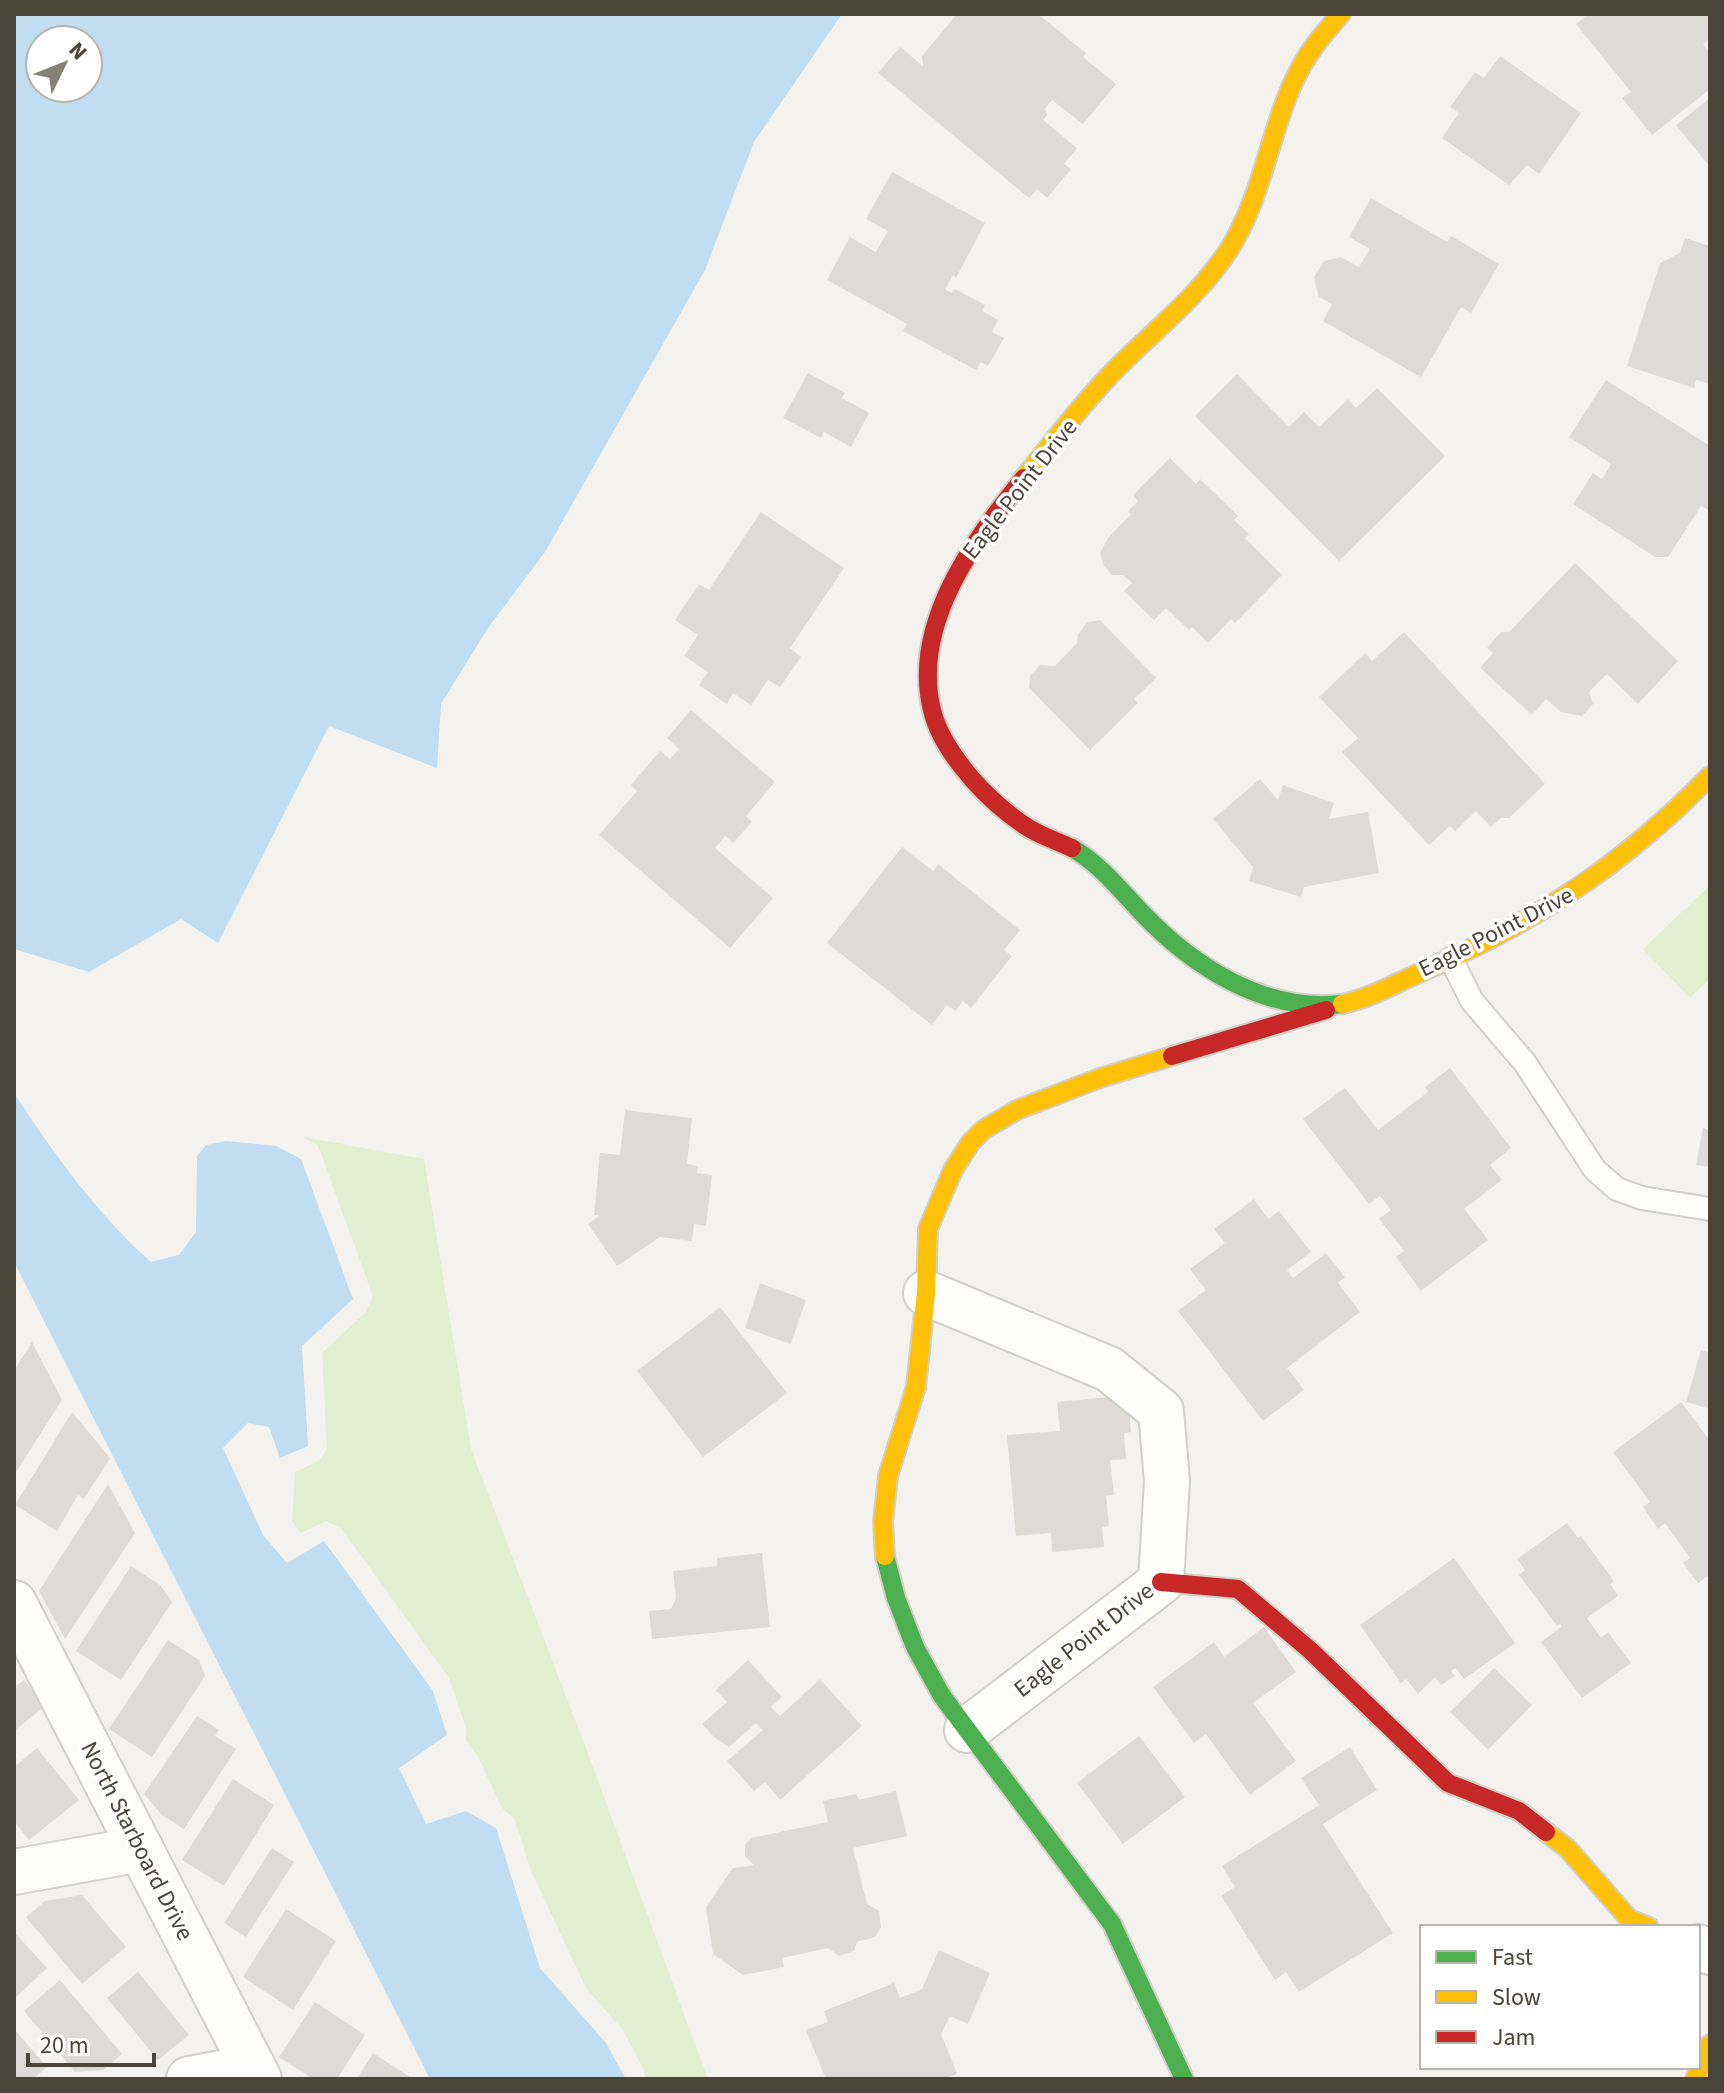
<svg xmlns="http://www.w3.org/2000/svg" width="1724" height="2093" font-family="'Source Sans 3',sans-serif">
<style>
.green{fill:#e1eecf}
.water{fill:#c0ddf1;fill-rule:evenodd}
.building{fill:#dedbd6}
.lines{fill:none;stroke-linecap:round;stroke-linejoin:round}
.lane-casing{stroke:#d2d0cb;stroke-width:26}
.street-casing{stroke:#d2d0cb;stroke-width:48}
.fast-casing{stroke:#d3cfc5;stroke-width:22}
.slow-casing{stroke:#d3cfc5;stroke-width:22}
.jam-casing{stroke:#d3cfc5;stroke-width:22}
.lane{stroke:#fdfdfc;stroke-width:22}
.street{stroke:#fdfdfc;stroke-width:44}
.fast{stroke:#4caf50;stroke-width:18}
.slow{stroke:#ffc107;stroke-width:18}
.jam{stroke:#c62828;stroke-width:18}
.labels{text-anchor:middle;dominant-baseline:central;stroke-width:7;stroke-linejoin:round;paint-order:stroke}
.street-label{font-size:24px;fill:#4b4439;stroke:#fff}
</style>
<rect width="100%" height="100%" fill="#f4f2ee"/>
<g class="green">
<polygon points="1710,885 1710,979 1690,998 1643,949"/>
<polygon points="303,1137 424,1159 471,1449 587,1751 708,2079 646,2079 643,2068 622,2029 586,1988 531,1871 515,1820 502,1808 478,1757 466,1741 466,1727 449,1678 341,1528 326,1521 301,1533 292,1521 295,1472 320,1460 327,1448 322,1353 366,1312 373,1296 320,1151 317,1145"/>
</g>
<g class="water">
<path d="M 14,14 L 842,14 L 754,142 L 705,270 L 545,552 L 488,628 L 441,704 L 437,768 L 329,726 L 218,943 L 181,919 L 89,972 L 14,949 ZM 40,40 L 88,40 L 88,88 L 40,88 Z"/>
<path d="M 14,1093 C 54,1154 97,1214 151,1262 L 179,1255 L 196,1232 L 197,1156 L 206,1145 L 226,1141 L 276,1146 L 301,1159 L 353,1299 L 302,1346 L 308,1446 L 280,1458 L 269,1427 L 248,1423 L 223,1448 L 263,1535 L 287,1563 L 324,1541 L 433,1691 L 447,1735 L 399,1768 L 426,1824 L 466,1811 L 496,1828 L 540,1968 L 606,2043 L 626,2079 L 430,2079 L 14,1262 Z"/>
</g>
<g class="building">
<polygon points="957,14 1038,14 1086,53 1083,57 1116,84 1083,124 1052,100 1045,109 1047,115 1043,120 1077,148 1064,164 1071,169 1047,198 1037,189 1029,198 878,73 900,47 923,66 922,56"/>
<polygon points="1588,14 1710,14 1710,38 1703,44 1710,52 1710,89 1652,135 1622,98 1631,92 1576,24"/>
<polygon points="1500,56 1581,113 1539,174 1527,165 1509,185 1442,138 1459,113 1450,107 1475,72 1484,78"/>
<polygon points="1710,98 1710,167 1676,125"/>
<polygon points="892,172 985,223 956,278 953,275 945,289 952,293 955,289 985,305 982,311 998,320 992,332 1004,338 988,366 981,362 976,370 903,331 907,324 827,280 850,237 876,252 888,231 866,219"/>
<polygon points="1371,198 1447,242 1451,236 1499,264 1471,313 1461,307 1421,377 1323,321 1332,304 1319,297 1314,277 1324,261 1341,257 1359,267 1370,249 1349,237"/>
<polygon points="1685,238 1710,246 1710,384 1696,380 1694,388 1627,366 1660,263 1680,253"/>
<polygon points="808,373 845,393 842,398 869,413 851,447 824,432 821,438 783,418"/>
<polygon points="1237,374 1289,427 1304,412 1319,427 1348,399 1356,408 1377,388 1445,456 1339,561 1195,416"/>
<polygon points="1606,380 1710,446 1710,511 1701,506 1668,557 1655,557 1573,504 1593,473 1602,479 1611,464 1569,437"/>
<polygon points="1170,458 1196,484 1200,479 1238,516 1234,520 1249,534 1245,538 1282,575 1235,623 1231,619 1208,643 1192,627 1189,630 1166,608 1154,620 1124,591 1132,583 1123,575 1112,575 1104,566 1100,553 1108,538 1131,514 1128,511 1138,501 1133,495"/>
<polygon points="761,512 844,568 790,648 801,657 780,687 768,680 751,705 733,693 727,704 699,685 708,672 684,656 698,635 675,620 699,584 709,590"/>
<polygon points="1575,563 1678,661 1638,704 1607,674 1589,692 1593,704 1582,716 1561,712 1546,699 1532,715 1480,668 1493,653 1487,648 1501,632 1509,632"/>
<polygon points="1100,620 1156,678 1134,699 1138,703 1090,750 1029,688 1030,676 1040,665 1055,666 1077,643 1078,635 1087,622"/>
<polygon points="1404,632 1545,784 1509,818 1501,818 1491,827 1476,811 1455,831 1450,826 1429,845 1342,752 1358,738 1319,697 1365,653 1372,661"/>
<polygon points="691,710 775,782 746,816 752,822 733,843 725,836 715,848 773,898 730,948 599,835 637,791 631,785 660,751 670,759 679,749 667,738"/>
<polygon points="1260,779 1278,800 1283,785 1334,803 1329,819 1368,812 1379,873 1304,887 1301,897 1249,881 1253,867 1213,819"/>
<polygon points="902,847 933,871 938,864 1020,930 1004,950 1012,956 971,1008 963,1001 956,1011 947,1005 932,1025 827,943"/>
<polygon points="1450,1068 1511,1148 1490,1165 1502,1180 1464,1209 1488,1240 1421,1291 1396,1257 1404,1251 1379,1219 1391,1210 1380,1196 1369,1204 1303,1119 1345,1088 1378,1130 1428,1092 1425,1087"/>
<polygon points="625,1110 692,1118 687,1164 698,1166 697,1173 712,1175 706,1226 694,1224 692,1241 660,1237 617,1266 588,1224 600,1215 594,1215 600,1153 620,1155"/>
<polygon points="1703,1128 1710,1130 1710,1167 1696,1165"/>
<polygon points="1254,1199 1268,1219 1279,1211 1311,1252 1287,1270 1293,1278 1326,1253 1345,1277 1338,1283 1360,1312 1287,1368 1304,1390 1263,1421 1178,1311 1206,1290 1190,1269 1225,1243 1214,1229"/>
<polygon points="760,1283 806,1300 791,1344 745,1328"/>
<polygon points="720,1307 787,1393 703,1457 637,1371"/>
<polygon points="32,1342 62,1400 14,1475 14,1371"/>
<polygon points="1701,1350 1710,1353 1710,1409 1686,1402"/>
<polygon points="1128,1395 1131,1432 1124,1433 1126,1459 1110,1460 1114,1495 1106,1496 1109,1526 1102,1527 1104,1547 1052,1552 1051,1533 1016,1536 1007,1435 1060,1431 1057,1402"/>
<polygon points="1681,1402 1710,1441 1710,1574 1698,1583 1683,1563 1690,1558 1665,1523 1658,1529 1643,1507 1650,1502 1613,1452"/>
<polygon points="72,1412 110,1458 84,1499 78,1495 57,1531 15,1505"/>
<polygon points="108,1484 135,1533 65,1639 39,1591"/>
<polygon points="1567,1523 1578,1538 1581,1536 1614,1581 1610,1584 1618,1596 1587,1618 1601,1638 1608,1632 1631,1663 1582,1698 1541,1642 1562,1626 1560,1624 1557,1626 1519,1575 1525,1570 1517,1559"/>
<polygon points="762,1553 770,1627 652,1639 649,1611 671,1609 676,1598 673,1571 717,1566 717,1558"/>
<polygon points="1454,1558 1515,1643 1464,1679 1456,1668 1451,1671 1455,1676 1441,1685 1435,1677 1418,1694 1406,1679 1401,1683 1360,1625"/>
<polygon points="131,1566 160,1585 172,1602 121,1680 76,1651"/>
<polygon points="1264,1627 1296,1672 1253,1703 1296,1761 1250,1795 1206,1734 1194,1743 1153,1687 1214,1642 1224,1657"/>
<polygon points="168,1640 199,1660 205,1676 152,1757 109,1729"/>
<polygon points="748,1660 782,1697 771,1707 780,1716 820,1679 862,1726 780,1800 765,1782 754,1791 727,1761 763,1730 756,1723 729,1747 714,1737 702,1724 727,1702 716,1690"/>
<polygon points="1494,1668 1532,1705 1488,1750 1450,1712"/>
<polygon points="24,1680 45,1706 14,1731 14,1688"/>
<polygon points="197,1716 219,1730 215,1736 236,1749 184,1829 162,1815 144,1794"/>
<polygon points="1139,1736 1185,1797 1123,1844 1077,1783"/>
<polygon points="1350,1747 1377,1790 1323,1824 1393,1933 1299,1992 1286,1972 1275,1980 1221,1896 1235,1887 1222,1866 1319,1805 1301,1778"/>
<polygon points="37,1748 79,1800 29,1840 14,1821 14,1767"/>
<polygon points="233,1779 274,1805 224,1886 182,1860"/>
<polygon points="896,1791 907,1836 853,1848 867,1904 879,1911 881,1927 875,1937 857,1942 854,1951 839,1956 828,1948 782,1958 784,1967 743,1975 713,1954 706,1907 733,1868 754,1865 745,1856 745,1845 751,1838 828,1822 823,1801 856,1794 859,1800"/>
<polygon points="272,1848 294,1862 246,1937 224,1923"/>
<polygon points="82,1895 126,1947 82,1984 26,1917 45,1901"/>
<polygon points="286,1909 336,1941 293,2010 243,1977"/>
<polygon points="14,1932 47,1968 14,1999"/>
<polygon points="939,1950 990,1973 968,2024 950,2016 941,2034 957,2074 943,2079 826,2079 806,2030 828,2022 824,2011 894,1983 900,1998 922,1989"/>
<polygon points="138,1972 189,2035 158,2060 107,1998"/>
<polygon points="60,1980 122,2054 103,2070 75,2072 24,2011"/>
<polygon points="315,2002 365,2035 337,2079 313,2079 279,2057"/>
<polygon points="14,2029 47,2067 33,2079 14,2079"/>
<polygon points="373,2053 413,2079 357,2079"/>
</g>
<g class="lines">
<defs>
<polyline id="lane" points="1451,959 1472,1001 1525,1063 1595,1170 1617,1189 1642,1198 1710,1209"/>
<g id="street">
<polyline points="926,1293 1109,1369 1161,1411 1167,1481 1161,1582 967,1730"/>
<polyline points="14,1603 259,2079"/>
<polyline points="14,1872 141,1849"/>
<polyline points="1698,1947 1710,1952"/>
<polyline points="189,2079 253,2067"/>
</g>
<g id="fast">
<path d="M 1072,848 C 1100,864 1121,891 1143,914 C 1194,967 1265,1013 1342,1004"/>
<polyline points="885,1556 896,1598 915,1647 942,1696 1112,1924 1184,2079"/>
</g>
<g id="slow">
<path d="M 1024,478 C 1054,441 1084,401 1118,367 C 1156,329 1201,294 1230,248 C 1265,192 1270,124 1301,67 C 1312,47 1326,31 1341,14"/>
<path d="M 1342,1004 C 1372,998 1400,981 1428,969 C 1540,919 1624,864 1710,776"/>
<polyline points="885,1556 883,1522 888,1476 916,1387 926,1293 928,1229 953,1170 971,1142 983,1130 1017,1110 1100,1078 1172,1056"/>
<polyline points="1546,1832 1568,1849 1629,1919 1649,1927"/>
<polyline points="1695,2079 1710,2044"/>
</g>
<g id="jam">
<path d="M 1024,478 C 973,541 911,625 932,710 C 938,736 955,759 972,779 C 988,797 1007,814 1027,827 C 1041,836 1057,841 1072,848"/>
<polyline points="1172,1056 1326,1010"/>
<polyline points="1161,1582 1238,1589 1311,1651 1448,1783 1519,1811 1546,1832"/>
</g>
</defs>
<use href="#lane" class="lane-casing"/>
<use href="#street" class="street-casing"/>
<use href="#fast" class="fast-casing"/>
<use href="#slow" class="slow-casing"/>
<use href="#jam" class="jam-casing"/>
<use href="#lane" class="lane"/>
<use href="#street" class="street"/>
<use href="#fast" class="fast"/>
<use href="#slow" class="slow"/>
<use href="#jam" class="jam"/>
</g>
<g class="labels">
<g class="street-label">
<text transform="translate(1020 489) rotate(-52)">Eagle Point Drive</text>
<text transform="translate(1496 932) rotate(-27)">Eagle Point Drive</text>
<text transform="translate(1084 1640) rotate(-38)">Eagle Point Drive</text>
<text transform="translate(137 1841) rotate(63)">North Starboard Drive</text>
</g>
</g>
<rect width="1724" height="2093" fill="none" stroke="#4b4439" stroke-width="32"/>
<rect x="1420" y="1925" width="280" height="144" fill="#ffffff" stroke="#b7b4b0" stroke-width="2"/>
<rect x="1436" y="1951" width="40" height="12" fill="#4caf50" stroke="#b7b4b0" stroke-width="2"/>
<text x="1492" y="1965" font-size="24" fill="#4b4439">Fast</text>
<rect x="1436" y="1991" width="40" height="12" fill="#ffc107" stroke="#b7b4b0" stroke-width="2"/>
<text x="1492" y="2005" font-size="24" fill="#4b4439">Slow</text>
<rect x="1436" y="2031" width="40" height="12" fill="#c62828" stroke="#b7b4b0" stroke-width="2"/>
<text x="1492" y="2045" font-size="24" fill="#4b4439">Jam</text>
<g transform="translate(64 64) rotate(47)"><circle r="38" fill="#ffffff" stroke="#b7b4b0" stroke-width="2"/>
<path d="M0-6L14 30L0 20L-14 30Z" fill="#868178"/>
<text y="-12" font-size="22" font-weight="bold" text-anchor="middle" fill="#4b4439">N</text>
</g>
<path d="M28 2053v12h126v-12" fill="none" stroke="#4b4439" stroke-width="4"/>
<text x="40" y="2053" font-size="24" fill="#4b4439" stroke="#ffffff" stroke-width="6" paint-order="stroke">20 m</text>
</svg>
